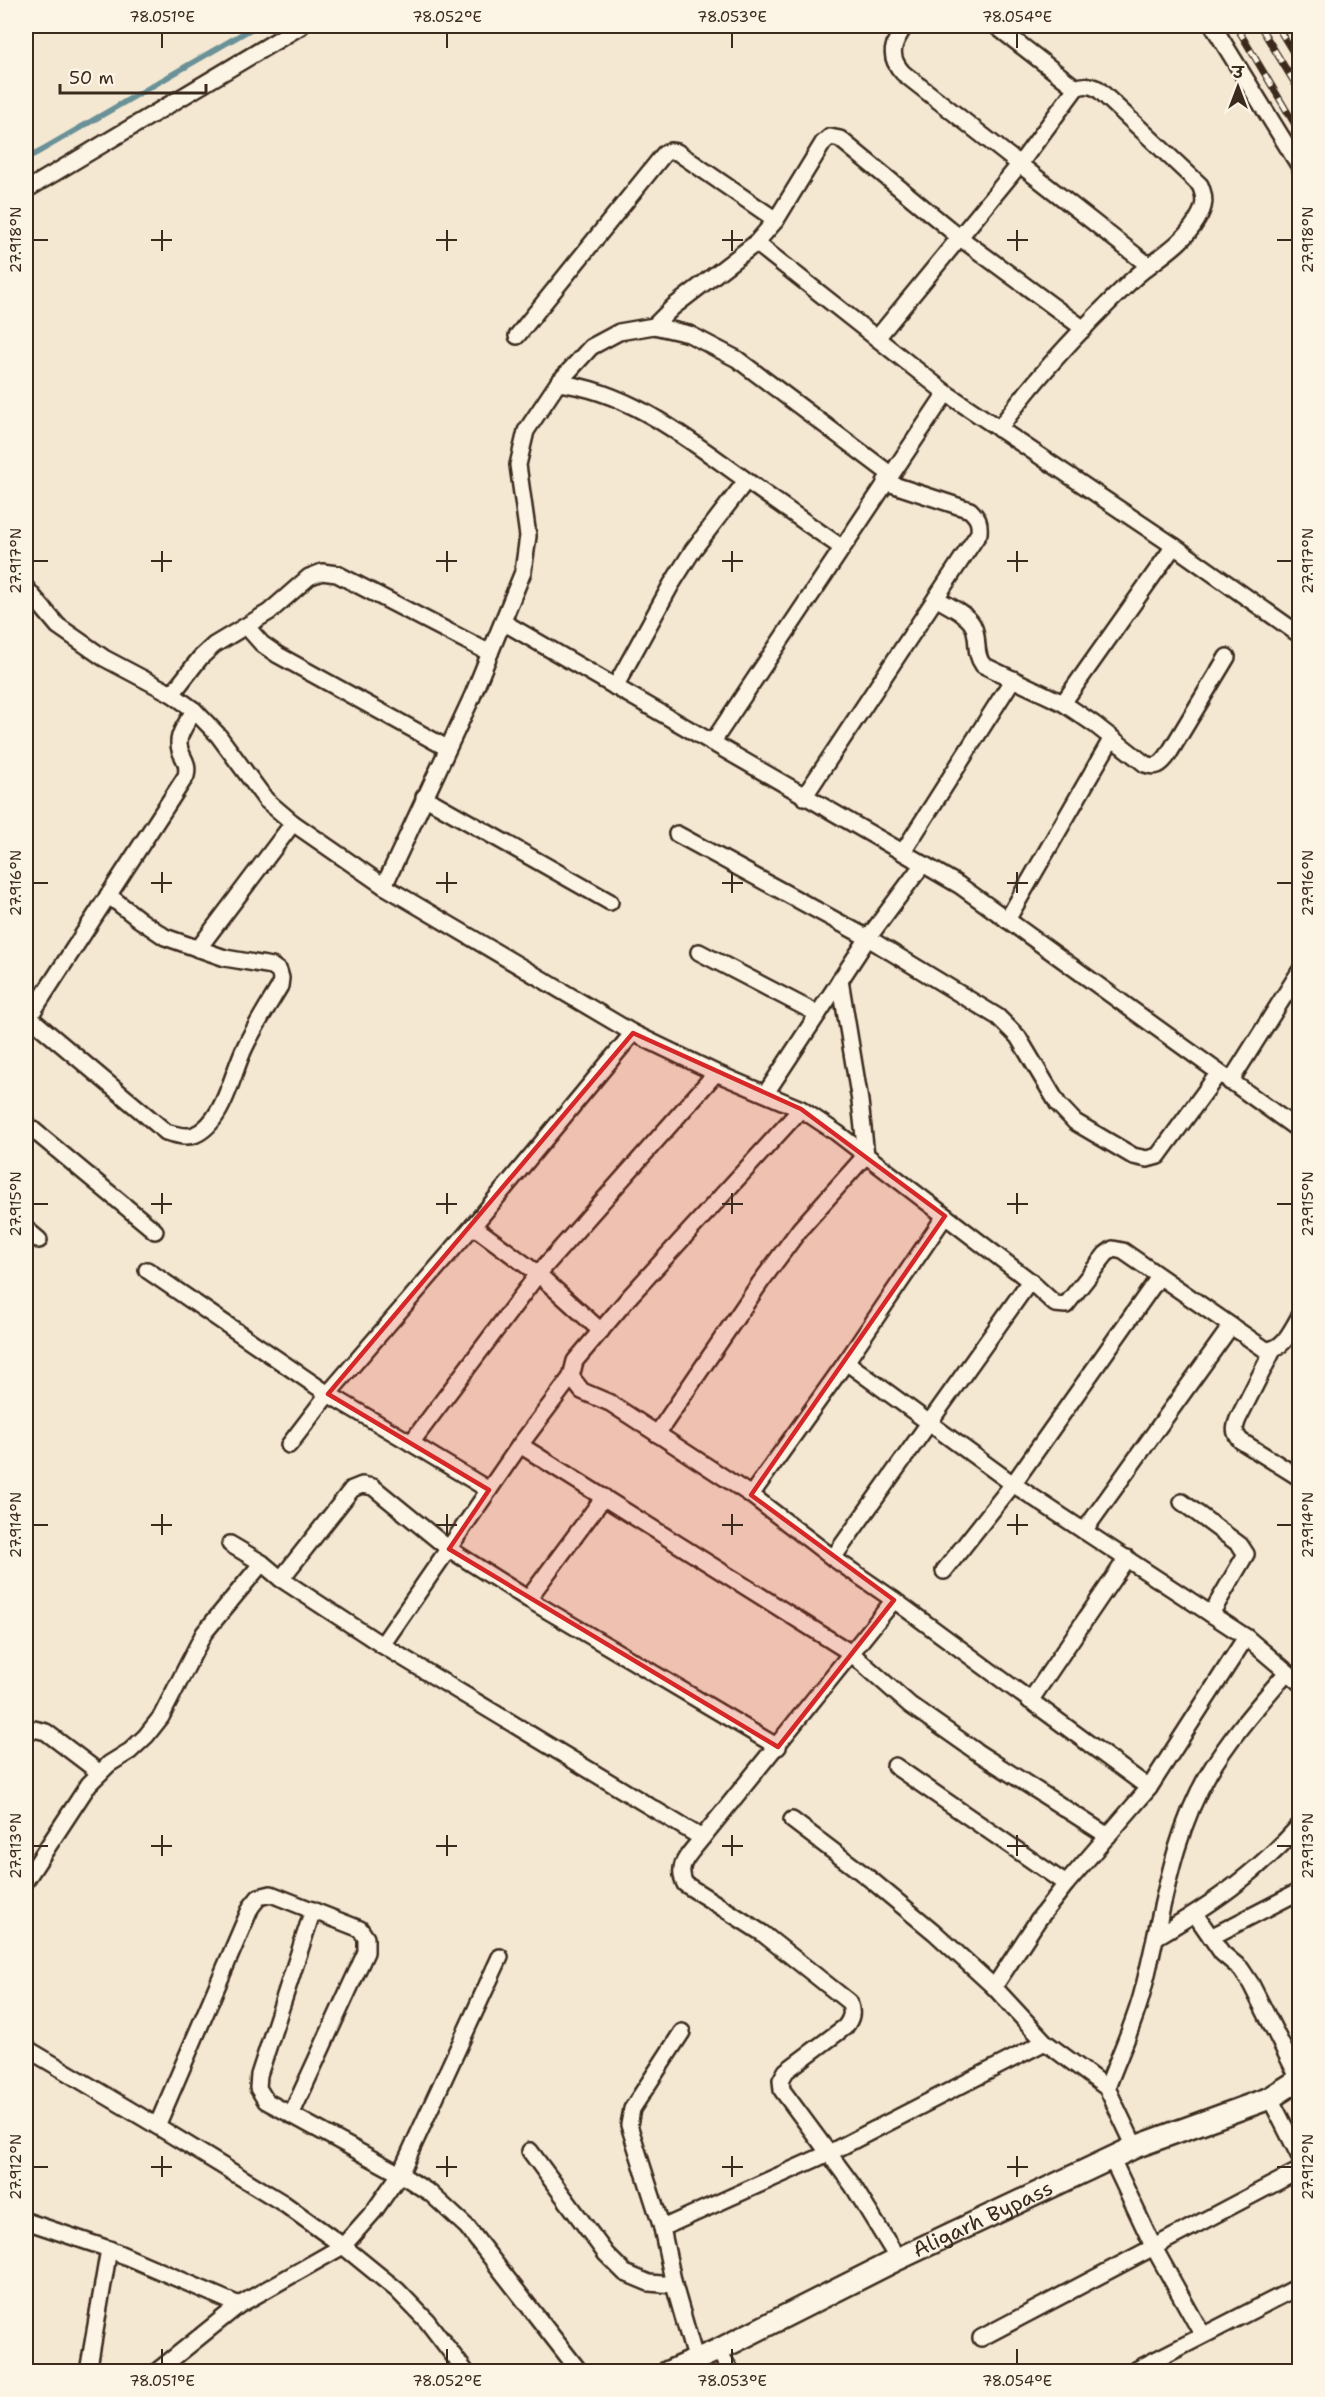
<svg xmlns="http://www.w3.org/2000/svg" width="1325" height="2397" font-family="'Shantell Sans','Playpen Sans Deva',sans-serif">
<style>
.lines{fill:none;stroke-linecap:round;stroke-linejoin:round}
.stream{stroke:#699197;stroke-width:6}
.street-casing{stroke:#3b2a1e;stroke-width:20}
.secondary-casing{stroke:#3b2a1e;stroke-width:26}
.street{stroke:#fcf5e5;stroke-width:15}
.secondary{stroke:#fcf5e5;stroke-width:21}
.rail-casing{stroke:#3b2a1e;stroke-width:7}
.rail{stroke:#fcf5e5;stroke-width:4.5;stroke-dasharray:14;stroke-linecap:butt}
.marked{fill:#d62828;fill-opacity:0.2;stroke:#d62828;stroke-width:4.5;stroke-linejoin:round}
.ticks{fill:none;stroke:#3b2a1e;stroke-width:2}
.labels{text-anchor:middle;dominant-baseline:central;stroke-width:4.5;stroke-linejoin:round;paint-order:stroke}
.street-label{font-size:21px;fill:#3b2a1e;stroke:#fcf5e5}
.neatline{fill:none;stroke:#3b2a1e;stroke-width:2}
.ticks-label{font-size:15px;text-anchor:middle;fill:#3b2a1e}
</style>
<rect width="100%" height="100%" fill="#f4e8d2"/>
<filter id="ink" filterUnits="userSpaceOnUse"><feTurbulence type="fractalNoise" baseFrequency=".0167" numOctaves="2"/><feDisplacementMap in="SourceGraphic" scale="12" xChannelSelector="R" yChannelSelector="G"/><feConvolveMatrix kernelMatrix="1 2 1 2 8 2 1 2 1" color-interpolation-filters="sRGB"/></filter>
<g filter="url(#ink)">
<g class="lines">
<polyline class="stream" points="26,159 256,26"/>
<defs>
<g id="street">
<path d="M 905,26 C 893,43 887,56 903,73 L 1148,265"/>
<polyline points="996,26 1076,88"/>
<polyline points="1213,26 1300,167"/>
<polyline points="26,190 301,26"/>
<polyline points="756,243 946,393"/>
<polyline points="654,326 673,307 756,243 776,220 823,143 830,137 840,139 959,237 1084,329"/>
<polyline points="517,336 664,154 670,151 677,152 776,220"/>
<path d="M 877,338 L 1019,165 L 1076,88 C 1084,84 1090,85 1098,89 L 1200,185 C 1206,199 1205,207 1197,220 C 1181,247 1153,260 1131,281 C 1083,327 1037,375 999,429"/>
<path d="M 558,383 C 630,391 689,440 747,481 C 778,503 809,525 841,547"/>
<path d="M 26,588 L 58,626 L 104,658 L 172,694 L 194,710 L 218,735 L 266,800 L 293,823 L 384,886 L 633,1033 L 716,1073 L 801,1109 L 837,1133 L 1030,1281 L 1055,1304 L 1066,1305 L 1106,1254 L 1113,1249 L 1123,1251 L 1266,1350 C 1284,1350 1291,1330 1300,1316"/>
<path d="M 936,598 C 948,606 969,614 974,628 C 979,641 974,653 983,665 L 1063,703 L 1094,724 L 1145,764 C 1156,768 1161,765 1168,755 L 1227,657"/>
<polyline points="503,622 923,864 868,938 766,1093"/>
<polyline points="247,627 262,644 278,655 447,748"/>
<polyline points="615,687 671,585 693,550 746,481"/>
<polyline points="172,694 200,658 214,645 269,612 309,577 322,572 337,574 490,653"/>
<polyline points="1063,703 1174,546"/>
<polyline points="712,743 946,393 1174,546 1300,635"/>
<polyline points="424,797 610,902"/>
<path d="M 804,797 L 979,533 C 980,522 978,518 970,510 L 885,482"/>
<polyline points="677,834 868,938 998,1017 1018,1037 1058,1104 1075,1122 1133,1156 1147,1159 1158,1156 1218,1074"/>
<polyline points="903,852 1013,679"/>
<polyline points="923,864 959,885 1300,1131"/>
<polyline points="384,886 472,697 523,572 528,536 518,465 526,431 558,383 591,347 619,332 654,326 689,334 737,359 890,474"/>
<polyline points="1007,920 1112,738"/>
<polyline points="198,949 293,823"/>
<polyline points="699,952 818,1014"/>
<path d="M 29,1017 L 166,1132 C 174,1134 185,1138 194,1135 C 224,1123 232,1073 245,1047 C 255,1026 268,1006 280,986 L 281,978 L 279,971 L 272,966 L 225,958 L 165,937 L 140,920 L 108,895"/>
<path d="M 26,1022 L 186,776 C 190,759 178,756 179,742 C 179,732 189,720 194,710"/>
<polyline points="1230,1082 1300,971"/>
<polyline points="801,1109 631,1295 575,1361 571,1377 582,1391 610,1403 751,1495 833,1558 894,1600 1149,1788 1246,1637"/>
<polyline points="26,1124 155,1231"/>
<polyline points="26,1229 39,1240"/>
<polyline points="147,1270 328,1394 411,1443"/>
<polyline points="601,1331 538,1274 716,1073"/>
<path d="M 1273,1350 L 1238,1419 C 1234,1429 1234,1433 1241,1441 L 1300,1478"/>
<polyline points="846,1362 1013,1484 1084,1531 1231,1326"/>
<polyline points="657,1434 760,1283 800,1229 866,1155 860,1101 840,980"/>
<polyline points="289,1445 328,1394 473,1226"/>
<polyline points="520,1445 851,1653 910,1705 977,1752 1108,1836"/>
<polyline points="489,1490 411,1443 538,1274 473,1226 633,1033"/>
<polyline points="751,1495 846,1362 945,1216"/>
<polyline points="1182,1502 1240,1545 1246,1554 1211,1614"/>
<polyline points="1084,1531 1246,1637 1300,1683"/>
<path d="M 230,1544 L 262,1563 L 281,1579 L 382,1645 L 702,1838 C 690,1854 675,1864 685,1884 L 762,1933 L 849,2002 C 853,2012 852,2018 845,2027 L 786,2071 L 781,2080 L 782,2090 L 853,2186 L 898,2259"/>
<polyline points="833,1558 1030,1281"/>
<polyline points="944,1571 1013,1484 1159,1277"/>
<polyline points="281,1579 352,1489 362,1485 373,1487 449,1549 528,1599 778,1747"/>
<polyline points="528,1599 604,1497"/>
<polyline points="382,1645 520,1445 571,1377"/>
<polyline points="1030,1701 1127,1558"/>
<polyline points="26,1735 34,1729 46,1732 100,1773"/>
<polyline points="895,1766 1066,1884"/>
<polyline points="792,1820 870,1879 934,1932 994,1987 1045,2042 1107,2088 1135,2147"/>
<polyline points="702,1838 894,1600"/>
<polyline points="26,1880 89,1784 109,1764 130,1751 146,1736 161,1717 204,1633 262,1563"/>
<polyline points="313,1910 259,2075 258,2088 266,2101 400,2174 430,2193 467,2227 580,2372"/>
<polyline points="1195,1914 1222,1953 1241,1969 1251,1984 1299,2079"/>
<path d="M 1156,1937 C 1212,1904 1256,1874 1300,1825"/>
<polyline points="1211,1937 1300,1891"/>
<polyline points="994,1987 1038,1920 1066,1884 1149,1788"/>
<polyline points="682,2032 632,2109 629,2125 662,2228 674,2285 695,2358"/>
<polyline points="26,2048 157,2126"/>
<path d="M 1107,2088 C 1119,2055 1135,2023 1143,1990 C 1162,1917 1170,1839 1209,1773 C 1231,1736 1259,1705 1287,1672"/>
<polyline points="1270,2098 1300,2157"/>
<polyline points="530,2151 606,2254 625,2273 649,2283 674,2285"/>
<polyline points="1112,2159 1153,2246 1202,2334"/>
<polyline points="26,2221 109,2249 239,2305 343,2246 283,2203 157,2126 251,1907 259,1897 271,1894 360,1929 366,1938 366,1952 291,2115"/>
<polyline points="662,2228 829,2153 1045,2042"/>
<polyline points="981,2338 1300,2170"/>
<polyline points="718,2350 731,2372"/>
<polyline points="88,2372 109,2249"/>
<polyline points="156,2372 239,2305"/>
<polyline points="466,2372 427,2321 397,2290 343,2246 374,2211 400,2174 500,1957"/>
<polyline points="1132,2372 1300,2286"/>
</g>
<g id="secondary">
<path id="s1" d="M 668,2372 L 718,2350 L 898,2259 L 1135,2147 L 1270,2098 L 1300,2079"/>
</g>
</defs>
<use href="#street" class="street-casing"/>
<use href="#secondary" class="secondary-casing"/>
<use href="#street" class="street"/>
<use href="#secondary" class="secondary"/>
<defs>
<g id="rail">
<polyline points="1236,26 1300,133"/>
<polyline points="1260,26 1300,92"/>
<polyline points="1277,26 1300,64"/>
</g>
</defs>
<use href="#rail" class="rail-casing"/>
<use href="#rail" class="rail"/>
</g>
</g>
<path class="marked" d="M 633,1033 L 801,1109 L 945,1216 L 751,1495 L 894,1600 L 778,1747 L 449,1549 L 489,1490 L 328,1394 Z"/>
<path class="ticks" d="M 162,33 L 162,48M 447,33 L 447,48M 732,33 L 732,48M 1017,33 L 1017,48M 162,230 L 162,251M 447,230 L 447,251M 732,230 L 732,251M 1017,230 L 1017,251M 33,240 L 48,240M 151,240 L 172,240M 436,240 L 457,240M 722,240 L 743,240M 1007,240 L 1028,240M 1277,240 L 1292,240M 162,551 L 162,572M 447,551 L 447,572M 732,551 L 732,572M 1017,551 L 1017,572M 33,561 L 48,561M 151,561 L 172,561M 436,561 L 457,561M 722,561 L 743,561M 1007,561 L 1028,561M 1277,561 L 1292,561M 162,872 L 162,893M 447,872 L 447,893M 732,872 L 732,893M 1017,872 L 1017,893M 33,883 L 48,883M 151,883 L 172,883M 436,883 L 457,883M 722,883 L 743,883M 1007,883 L 1028,883M 1277,883 L 1292,883M 162,1193 L 162,1214M 447,1193 L 447,1214M 732,1193 L 732,1214M 1017,1193 L 1017,1214M 33,1204 L 48,1204M 151,1204 L 172,1204M 436,1204 L 457,1204M 722,1204 L 743,1204M 1007,1204 L 1028,1204M 1277,1204 L 1292,1204M 162,1514 L 162,1535M 447,1514 L 447,1535M 732,1514 L 732,1535M 1017,1514 L 1017,1535M 33,1525 L 48,1525M 151,1525 L 172,1525M 436,1525 L 457,1525M 722,1525 L 743,1525M 1007,1525 L 1028,1525M 1277,1525 L 1292,1525M 162,1835 L 162,1856M 447,1835 L 447,1856M 732,1835 L 732,1856M 1017,1835 L 1017,1856M 33,1846 L 48,1846M 151,1846 L 172,1846M 436,1846 L 457,1846M 722,1846 L 743,1846M 1007,1846 L 1028,1846M 1277,1846 L 1292,1846M 162,2156 L 162,2177M 447,2156 L 447,2177M 732,2156 L 732,2177M 1017,2156 L 1017,2177M 33,2167 L 48,2167M 151,2167 L 172,2167M 436,2167 L 457,2167M 722,2167 L 743,2167M 1007,2167 L 1028,2167M 1277,2167 L 1292,2167M 162,2349 L 162,2364M 447,2349 L 447,2364M 732,2349 L 732,2364M 1017,2349 L 1017,2364"/>
<g class="labels">
<g class="street-label">
<text stroke="none"><textPath href="#s1" startOffset="350">Aligarh Bypass</textPath></text>
</g>
</g>
<rect width="1325" height="2397" fill="none" stroke="#fcf5e5" stroke-width="66"/>
<g transform="translate(1238 87)" stroke="#fcf5e5" stroke-width="4.5" paint-order="stroke">
<path d="M0-4.5L10 22L0 15L-10 22Z" fill="#3b2a1e"/>
<text y="-9" font-size="16" font-weight="bold" text-anchor="middle" fill="#3b2a1e">उ</text>
</g>
<path d="M60 84v9h146v-9" fill="none" stroke="#3b2a1e" stroke-width="3"/>
<text x="69" y="84" font-size="18" fill="#3b2a1e" stroke="#fcf5e5" stroke-width="4.5" paint-order="stroke">50 m</text>
<rect x="33" y="33" width="1259" height="2331" class="neatline"/>
<g class="ticks-label">
<text x="162" y="22">78.051°E</text>
<text x="447" y="22">78.052°E</text>
<text x="732" y="22">78.053°E</text>
<text x="1017" y="22">78.054°E</text>
<text transform="translate(16 240) rotate(-90)" y="5">27.918°N</text>
<text transform="translate(1308 240) rotate(-90)" y="5">27.918°N</text>
<text transform="translate(16 561) rotate(-90)" y="5">27.917°N</text>
<text transform="translate(1308 561) rotate(-90)" y="5">27.917°N</text>
<text transform="translate(16 883) rotate(-90)" y="5">27.916°N</text>
<text transform="translate(1308 883) rotate(-90)" y="5">27.916°N</text>
<text transform="translate(16 1204) rotate(-90)" y="5">27.915°N</text>
<text transform="translate(1308 1204) rotate(-90)" y="5">27.915°N</text>
<text transform="translate(16 1525) rotate(-90)" y="5">27.914°N</text>
<text transform="translate(1308 1525) rotate(-90)" y="5">27.914°N</text>
<text transform="translate(16 1846) rotate(-90)" y="5">27.913°N</text>
<text transform="translate(1308 1846) rotate(-90)" y="5">27.913°N</text>
<text transform="translate(16 2167) rotate(-90)" y="5">27.912°N</text>
<text transform="translate(1308 2167) rotate(-90)" y="5">27.912°N</text>
<text x="162" y="2386">78.051°E</text>
<text x="447" y="2386">78.052°E</text>
<text x="732" y="2386">78.053°E</text>
<text x="1017" y="2386">78.054°E</text>
</g>
</svg>
